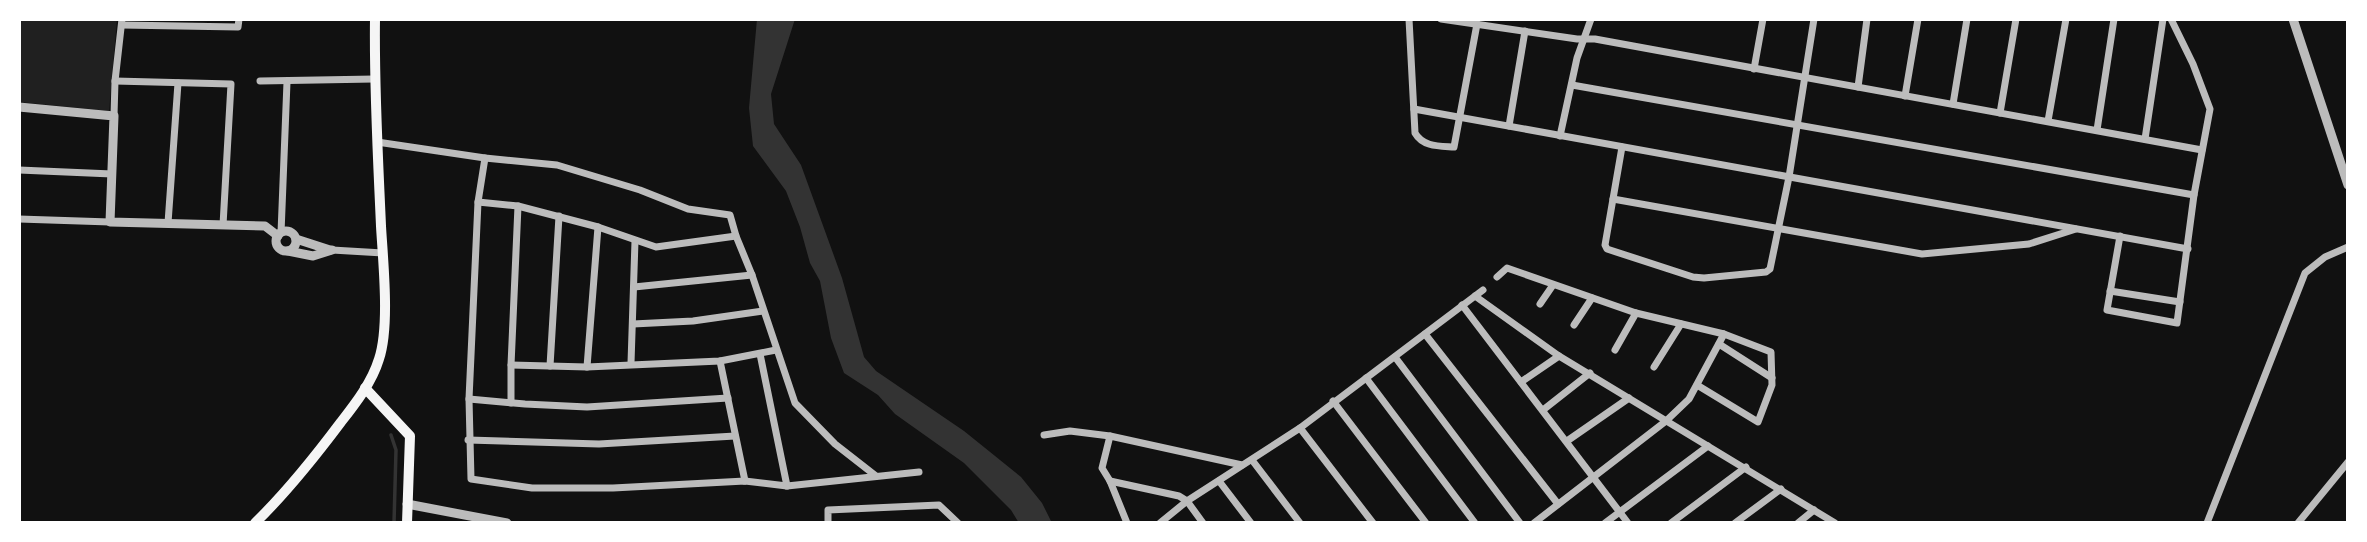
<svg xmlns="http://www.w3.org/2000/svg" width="2367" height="542" font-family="Rubik,sans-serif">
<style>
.green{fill:#202020}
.water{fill:#333}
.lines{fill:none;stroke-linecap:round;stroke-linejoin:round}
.stream{stroke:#333;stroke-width:3.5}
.minor{stroke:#bcbcbc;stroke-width:7}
.tertiary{stroke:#bcbcbc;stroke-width:9}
.secondary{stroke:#f5f5f5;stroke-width:10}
</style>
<rect width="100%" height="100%" fill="#111"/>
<polygon class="green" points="19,19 117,19 109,111 19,102"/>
<polygon class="water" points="757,19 795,19 771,94 774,124 801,165 842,278 864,357 876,371 964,431 1021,477 1042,503 1052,523 1019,523 1011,510 964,463 895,414 878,395 844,373 831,338 820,281 810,263 800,227 786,191 753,146 749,108"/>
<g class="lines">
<polyline class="stream" points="391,435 396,450 394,523"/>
<g class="minor">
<path d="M 1409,19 L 1415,133 C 1423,147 1439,146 1454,147 L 1477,24"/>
<polyline points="1441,19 1577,39 1595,39 2202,150"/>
<polyline points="122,25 238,27 239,19"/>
<polyline points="1754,69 1763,19"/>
<polyline points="115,81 231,84 223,225"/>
<polyline points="260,81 374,79"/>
<polyline points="1572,85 2194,195"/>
<polyline points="1858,87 1867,19"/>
<polyline points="1905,96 1918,19"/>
<polyline points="1953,104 1967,19"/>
<polyline points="1414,109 2188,249"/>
<polyline points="2000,113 2016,19"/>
<polyline points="114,116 115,81 122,19"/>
<polyline points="2048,121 2066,19"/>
<polyline points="1509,126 1525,31"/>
<polyline points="2097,130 2114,19"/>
<polyline points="1560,136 1577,58 1591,19"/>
<polyline points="2145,139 2163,19"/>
<polyline points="377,142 485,158 557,165 640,190 688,209 730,215 736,236 752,275 795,403 835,444 876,476"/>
<polyline points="1622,147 1605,245 1607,249 1693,277 1704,278 1766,272 1770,269 1789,177 1814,19"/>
<polyline points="485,158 478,202 469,399 471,479 532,488 613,488 745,481 787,486 919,472"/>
<polyline points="19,170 112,174"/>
<polyline points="1613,199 1922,254 2029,244 2076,229"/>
<polyline points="478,202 518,206 598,227 656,247 736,236"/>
<polyline points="19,219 110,222"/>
<polyline points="168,223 178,83"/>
<polyline points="281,233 287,82"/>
<polyline points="2120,236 2107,310 2177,323 2194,195 2210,109 2193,64 2171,19"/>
<polyline points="332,250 383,253"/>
<polyline points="1497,277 1507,268 1636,313 1724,334 1771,352 1772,385 1758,422 1697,385"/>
<polyline points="634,287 752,275"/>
<polyline points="2110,291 2180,302"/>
<polyline points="1475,296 1559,356 1835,523"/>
<polyline points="1540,304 1553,285"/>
<polyline points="1462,305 1628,523"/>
<polyline points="633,324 693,321 763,311"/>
<polyline points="1574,325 1592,298"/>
<polyline points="1425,334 1558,504"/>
<polyline points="1719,344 1772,378"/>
<polyline points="1615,350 1636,313"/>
<polyline points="760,354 787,486"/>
<polyline points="1395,357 1520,523"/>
<polyline points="720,361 745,481"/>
<polyline points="631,363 635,241"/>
<polyline points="511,365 587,367 720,361 776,350"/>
<polyline points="550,366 559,216"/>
<polyline points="587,367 598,227"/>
<polyline points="1654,367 1681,324"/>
<polyline points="1366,378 1475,523"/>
<polyline points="1521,382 1559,356"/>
<polyline points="469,399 525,404 587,407 728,398"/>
<polyline points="1333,401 1426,523"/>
<polyline points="511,403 511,365 518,206"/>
<polyline points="1543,410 1590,373"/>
<polyline points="1300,428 1373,523"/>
<polyline points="1044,435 1070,431 1110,436"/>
<polyline points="468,440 599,444 735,436"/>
<polyline points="1567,441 1629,398"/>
<polyline points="1252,460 1300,523"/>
<polyline points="1110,481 1179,496 1187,501 1203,523"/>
<polyline points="1219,481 1251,523"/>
<polyline points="828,523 828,510 939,505 958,523"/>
<polyline points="1127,523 1110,481 1102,468 1110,436 1242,465"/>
<polyline points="1160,523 1187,501 1300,428 1483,290"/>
<polyline points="1534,523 1666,421 1689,399 1724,334"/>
<polyline points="1605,523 1708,446"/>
<polyline points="1671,523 1746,467"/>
<polyline points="1735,523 1781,489"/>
<polyline points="1798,523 1814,510"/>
<polyline points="2207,523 2305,273 2325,257 2348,247"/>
<polyline points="2298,523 2348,462"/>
</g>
<g class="tertiary">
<polyline points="2293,19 2348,185"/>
<polyline points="19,107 114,116 110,222 265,226 278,236"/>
<circle cx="286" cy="241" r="10"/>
<polyline points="296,239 330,250"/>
<polyline points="288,251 313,256 332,250"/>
<polyline points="407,504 507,523"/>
</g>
<g class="secondary">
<polyline points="365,388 410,436 407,523"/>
<path d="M 255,523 C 287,492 314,458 341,422 C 356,403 372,382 379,359 C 390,326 383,262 381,226 C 378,157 374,88 375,19"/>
</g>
</g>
<rect width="2367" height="542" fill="none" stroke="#ffffff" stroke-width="42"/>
</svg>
